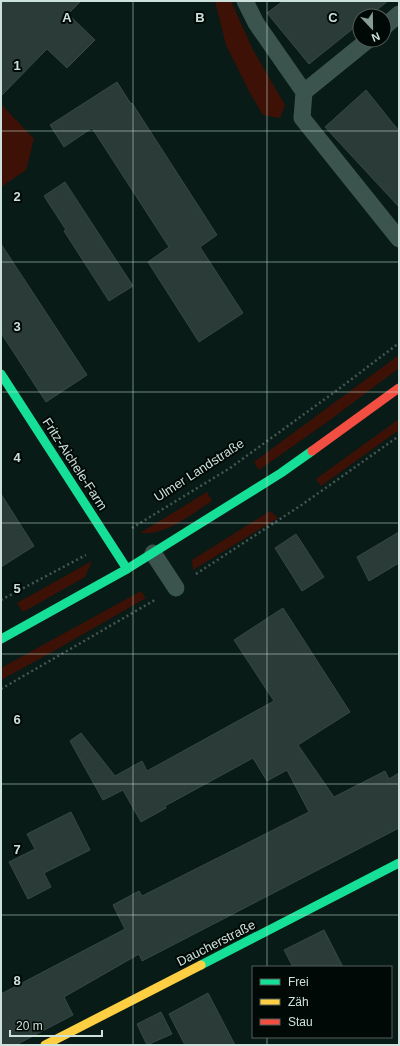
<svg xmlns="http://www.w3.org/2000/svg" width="400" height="1046" font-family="Arial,sans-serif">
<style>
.grass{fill:#3e1106}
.building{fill:#2b3b37;stroke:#384844}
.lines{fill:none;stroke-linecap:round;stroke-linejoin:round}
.path{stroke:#455854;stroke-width:2.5;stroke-dasharray:2 3;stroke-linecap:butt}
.lane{stroke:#3b544e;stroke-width:17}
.fast{stroke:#16e098;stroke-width:9}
.slow{stroke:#ffcf43;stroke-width:9}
.jam{stroke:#f24e42;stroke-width:9}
.grid{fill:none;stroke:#cde1db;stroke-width:1;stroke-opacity:0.55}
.labels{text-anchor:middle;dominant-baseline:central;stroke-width:4;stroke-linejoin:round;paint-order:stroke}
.street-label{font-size:13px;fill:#cde1db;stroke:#000906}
.grid-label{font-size:13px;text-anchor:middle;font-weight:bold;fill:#cde1db;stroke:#000906;stroke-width:4;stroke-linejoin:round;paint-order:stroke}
</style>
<rect width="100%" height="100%" fill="#081b16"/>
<g class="grass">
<polygon points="215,1 231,1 252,48 285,105 280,118 263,115 251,95 226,45"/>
<polygon points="1,104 34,139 26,170 1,187"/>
<polygon points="399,355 399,368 330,420 259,470 254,462"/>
<polygon points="399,419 399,430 321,486 316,479"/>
<path d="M 207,492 L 212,501 C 191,514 166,536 140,533 Z"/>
<polygon points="270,511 278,518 193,570 192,560"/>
<polygon points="92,561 85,577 23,612 17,603"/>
<polygon points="141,591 146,598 52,652 1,680 1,668"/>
</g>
<g class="building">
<polygon points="1,1 81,1 68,14 95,40 67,68 47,49 1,96"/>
<polygon points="283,1 388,1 369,16 360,16 360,23 309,64 267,13"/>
<polygon points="117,82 131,104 132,103 217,235 200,247 243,313 199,342 148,262 169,247 92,128 64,147 50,125"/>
<polygon points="366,90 399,131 399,207 325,127"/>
<polygon points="65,182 133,286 109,301 64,231 66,230 44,196"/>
<polygon points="1,244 87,375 46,402 1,333"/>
<polygon points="1,494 34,546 1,567"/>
<polygon points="399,532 399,563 369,581 357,557"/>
<polygon points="296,534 324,577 302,591 275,548"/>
<polygon points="283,608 350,712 298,745 334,797 385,771 389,779 399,773 399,828 142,961 139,954 64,997 73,1015 16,1045 1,1045 1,994 125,929 113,905 139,891 142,896 309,812 287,770 267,781 253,758 165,806 166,808 141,822 123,790 103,800 70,741 81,733 115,776 142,761 147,771 274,701 234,640"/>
<polygon points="71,812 90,850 44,873 51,887 28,899 9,862 35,849 27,834"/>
<polygon points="324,930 343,967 293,967 284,950"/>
<polygon points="208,993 235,1045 185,1045 169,1014"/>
<polygon points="161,1012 172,1034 147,1045 137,1024"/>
</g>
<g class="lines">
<g class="path">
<polyline points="132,528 230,468 336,391 399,343"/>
<polyline points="196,574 303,504 399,436"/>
<polyline points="1,600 86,555"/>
<polyline points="1,689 155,600"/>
</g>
<g class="lane">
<polyline points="245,1 256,23 304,92 302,118 399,239"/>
<polyline points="384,27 399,14"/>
<polyline points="304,92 368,40"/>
<polyline points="153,553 176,588"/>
</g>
<g class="fast">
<polyline points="1,374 127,569"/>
<polyline points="1,639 127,569 281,473 312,451"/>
<polyline points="201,965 399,863"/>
</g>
<polyline class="slow" points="45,1045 201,965"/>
<polyline class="jam" points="312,451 399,388"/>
</g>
<path class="grid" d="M 133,1 L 133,1045M 267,1 L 267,967M 1,131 L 399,131M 1,262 L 399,262M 1,392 L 399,392M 1,523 L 399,523M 1,654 L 399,654M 1,784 L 399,784M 1,915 L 399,915M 267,1037 L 267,1045"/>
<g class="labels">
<g class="street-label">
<text transform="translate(75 464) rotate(57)">Fritz-Aichele-Farm</text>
<text transform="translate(199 470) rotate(-33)">Ulmer Landstraße</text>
<text transform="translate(216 943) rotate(-27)">Daucherstraße</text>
</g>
</g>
<g class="grid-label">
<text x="67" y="22">A</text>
<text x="200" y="22">B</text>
<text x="333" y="22">C</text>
<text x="17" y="70">1</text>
<text x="17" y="201">2</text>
<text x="17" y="331">3</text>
<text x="17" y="462">4</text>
<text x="17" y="593">5</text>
<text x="17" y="724">6</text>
<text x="17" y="854">7</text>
<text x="17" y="985">8</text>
</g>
<rect width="400" height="1046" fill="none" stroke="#cde1db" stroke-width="4"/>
<rect x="252" y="966" width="140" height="72" fill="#000906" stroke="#525f5b"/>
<rect x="260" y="979" width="20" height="6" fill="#16e098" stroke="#525f5b"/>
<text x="288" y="986" font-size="12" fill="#cde1db">Frei</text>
<rect x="260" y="999" width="20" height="6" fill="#ffcf43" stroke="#525f5b"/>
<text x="288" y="1006" font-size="12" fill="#cde1db">Zäh</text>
<rect x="260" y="1019" width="20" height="6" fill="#f24e42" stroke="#525f5b"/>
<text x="288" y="1026" font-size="12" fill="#cde1db">Stau</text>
<g transform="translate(372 28) rotate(158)"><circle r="19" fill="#000906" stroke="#525f5b"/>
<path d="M0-3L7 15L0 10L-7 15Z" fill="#889c96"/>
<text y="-6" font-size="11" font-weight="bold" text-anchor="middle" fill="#cde1db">N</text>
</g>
<path d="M10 1030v6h92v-6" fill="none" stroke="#cde1db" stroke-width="2"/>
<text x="16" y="1030" font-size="12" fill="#cde1db" stroke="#000906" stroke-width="3" paint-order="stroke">20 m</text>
</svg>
